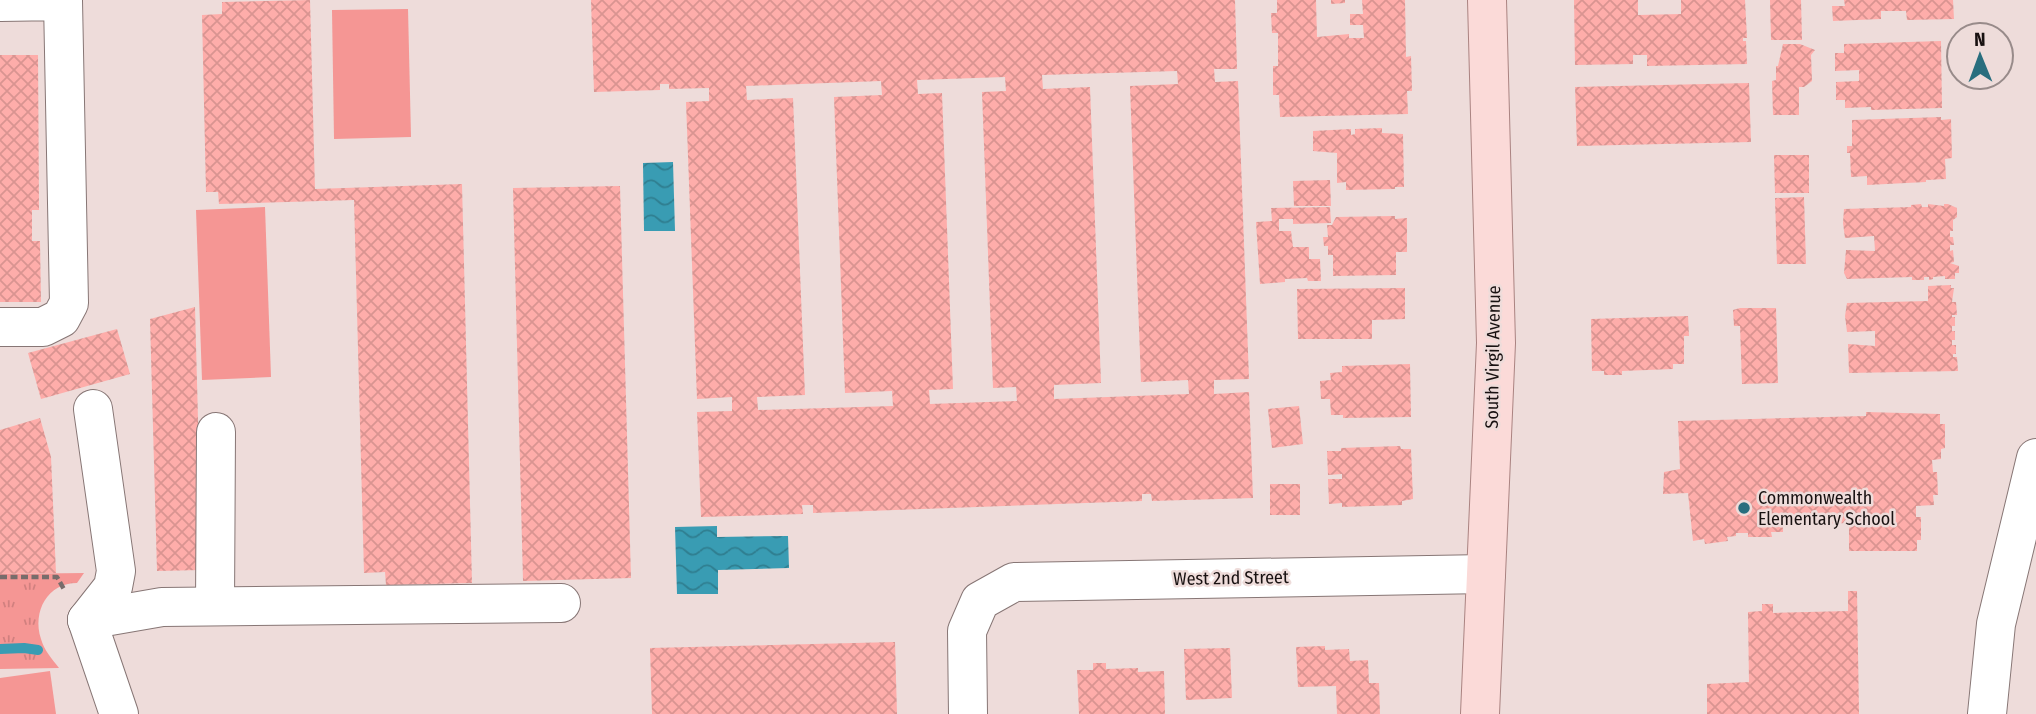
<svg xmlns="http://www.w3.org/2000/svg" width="2036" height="714" font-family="'Fira Sans Condensed',sans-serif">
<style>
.park{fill:url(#park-tufts)}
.garden{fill:#f59694}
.water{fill:url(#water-waves)}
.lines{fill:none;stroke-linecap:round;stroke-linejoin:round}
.stream{stroke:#399cb3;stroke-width:10}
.building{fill:url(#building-cross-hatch);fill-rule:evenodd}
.minor-casing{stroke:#877675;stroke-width:40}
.major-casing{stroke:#aa8381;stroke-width:40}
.path{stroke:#786c6b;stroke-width:4.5;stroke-dasharray:7 3.5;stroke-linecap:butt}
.minor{stroke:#fff;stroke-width:38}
.major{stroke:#fbdad8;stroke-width:38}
.poi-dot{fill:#296e7e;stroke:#eedcda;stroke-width:2.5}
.labels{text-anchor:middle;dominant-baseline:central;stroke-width:5;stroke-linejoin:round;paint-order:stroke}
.street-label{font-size:18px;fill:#181111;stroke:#eedcda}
.poi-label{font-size:18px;fill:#181111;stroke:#eedcda;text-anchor:start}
</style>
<defs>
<pattern id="park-tufts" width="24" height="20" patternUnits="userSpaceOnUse" patternTransform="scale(1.75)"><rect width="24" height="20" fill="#f59694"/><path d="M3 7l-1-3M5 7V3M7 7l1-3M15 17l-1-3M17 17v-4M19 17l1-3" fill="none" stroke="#d1807f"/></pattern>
<pattern id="water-waves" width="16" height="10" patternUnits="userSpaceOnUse" patternTransform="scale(1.75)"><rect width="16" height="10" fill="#399cb3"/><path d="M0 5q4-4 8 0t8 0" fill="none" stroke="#2f7e90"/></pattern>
<pattern id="building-cross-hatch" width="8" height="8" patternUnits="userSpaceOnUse" patternTransform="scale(1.75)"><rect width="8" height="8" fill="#feadaa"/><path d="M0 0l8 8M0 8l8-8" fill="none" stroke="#d99491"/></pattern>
</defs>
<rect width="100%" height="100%" fill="#eedcda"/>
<path class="park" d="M 84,573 L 77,583 C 48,583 32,611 41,639 C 44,650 52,659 59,668 L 0,669 L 0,574 Z"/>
<g class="garden">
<polygon points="408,9 411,137 334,139 332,10"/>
<polygon points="265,207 271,377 202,380 196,210"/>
<polygon points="50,671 56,714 0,714 0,678"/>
</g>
<g class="water">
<polygon points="673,162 675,231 644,231 643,163"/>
<polygon points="717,526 717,537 788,536 789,568 718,570 718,594 677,594 675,527"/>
</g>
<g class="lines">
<polyline class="stream" points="0,649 24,648 38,650"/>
</g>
<g class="building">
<polygon points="310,0 315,189 462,184 472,583 386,585 385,572 364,573 354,200 219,204 218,192 206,192 202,15 222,14 222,2"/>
<path d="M 591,0 L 1235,0 L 1237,69 L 1214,69 L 1215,82 L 1238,81 L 1249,379 L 1214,380 L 1214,394 L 1249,392 L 1253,498 L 1152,501 L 1151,494 L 1142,494 L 1142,501 L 813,513 L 813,505 L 802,505 L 803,514 L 701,517 L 697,412 L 732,411 L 732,397 L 697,399 L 686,102 L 709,101 L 709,88 L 669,89 L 669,84 L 660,84 L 660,90 L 594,92 ZM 1177,71 L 1178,84 L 1130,86 L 1141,382 L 1188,380 L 1189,394 L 1054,399 L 1054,385 L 1101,383 L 1090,87 L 1043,89 L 1042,75 ZM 1005,77 L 1006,91 L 982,92 L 993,388 L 1016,387 L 1017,401 L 930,404 L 929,390 L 953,389 L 942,93 L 918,94 L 917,80 ZM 881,81 L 882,95 L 834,97 L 845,393 L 892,391 L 893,406 L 758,410 L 757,397 L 805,395 L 793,98 L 747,100 L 746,86 Z"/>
<polygon points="1277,0 1316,0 1317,37 1349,34 1349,38 1364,38 1363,25 1350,25 1350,14 1363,14 1362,0 1405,0 1406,57 1411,56 1412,91 1407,91 1408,114 1280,117 1279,95 1273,95 1273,66 1278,66 1278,33 1272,33 1271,13 1277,13"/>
<polygon points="1331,0 1345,0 1345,3 1331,4"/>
<polygon points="1574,0 1638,0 1638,15 1681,14 1681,0 1745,0 1747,38 1743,38 1743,41 1746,41 1747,64 1647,66 1647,55 1633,55 1633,64 1575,65"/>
<polygon points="1770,0 1801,0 1802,40 1771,40"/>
<polygon points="1844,0 1953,0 1954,19 1907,20 1906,11 1881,11 1881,19 1833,21 1832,6 1845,6"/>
<polygon points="1941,41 1942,108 1871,110 1871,107 1845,108 1845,100 1836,100 1836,82 1859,81 1859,70 1835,71 1835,53 1844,53 1844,44"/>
<polygon points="1783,44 1800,44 1815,50 1811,55 1812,81 1804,87 1799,87 1799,115 1773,115 1772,81 1776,80 1776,66 1778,66"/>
<polygon points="0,55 38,55 39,210 32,210 32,241 40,241 41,302 0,302"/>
<polygon points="1749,83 1751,142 1577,146 1575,87"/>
<polygon points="1941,117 1941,120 1951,119 1952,158 1945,159 1946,179 1926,180 1926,182 1867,185 1867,176 1851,177 1850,153 1847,153 1847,146 1852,146 1852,120"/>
<polygon points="1382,128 1382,133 1403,134 1404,187 1395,187 1395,189 1346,190 1346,182 1337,183 1337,153 1313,151 1313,131 1351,129 1351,135 1355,134 1355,129"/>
<polygon points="1774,155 1809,155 1809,193 1775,193"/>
<polygon points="1330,180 1331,206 1294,206 1293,181"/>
<polygon points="620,186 631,578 523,581 513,188"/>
<polygon points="1804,197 1806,264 1777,264 1775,198"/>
<polygon points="1921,204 1922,207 1928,207 1928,204 1944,206 1944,204 1948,204 1957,208 1957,217 1953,220 1953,231 1950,231 1950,237 1953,237 1954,245 1950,245 1950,251 1953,250 1954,262 1950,263 1959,266 1959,273 1955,273 1955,279 1945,279 1945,276 1933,277 1933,279 1929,280 1929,277 1924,277 1924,280 1912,280 1912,277 1847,279 1844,273 1846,250 1875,251 1874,236 1845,238 1843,223 1844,209 1911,207 1911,205"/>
<polygon points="1330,207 1331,223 1293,224 1293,219 1279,219 1279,231 1291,231 1293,247 1309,247 1309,259 1320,259 1321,281 1308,281 1307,278 1285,279 1285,282 1260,284 1256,222 1272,221 1271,208"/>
<polygon points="1395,216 1395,219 1407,218 1407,252 1396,252 1396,275 1333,276 1333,255 1328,255 1328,246 1324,246 1323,237 1328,237 1327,225 1332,225 1336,217"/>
<polygon points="1951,285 1951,288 1954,288 1952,302 1956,302 1957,315 1952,315 1952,317 1955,317 1955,326 1952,326 1952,331 1955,331 1955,340 1952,340 1952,345 1956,345 1956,354 1953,354 1953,357 1957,357 1958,371 1849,373 1848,344 1875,346 1875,331 1847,332 1845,316 1847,303 1928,301 1928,286"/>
<polygon points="1405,288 1405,319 1372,320 1372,339 1298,339 1297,289"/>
<polygon points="195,307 202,570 157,571 150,319"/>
<polygon points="1740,308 1776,308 1778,383 1742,384 1740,326 1734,326 1733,310"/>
<polygon points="1688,316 1689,336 1684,336 1684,364 1673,364 1673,369 1622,371 1622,375 1604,375 1604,371 1592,371 1591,319"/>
<polygon points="117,329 130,374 41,399 28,353"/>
<polygon points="1410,364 1411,417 1343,418 1343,415 1331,415 1330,399 1321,399 1320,381 1331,380 1330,373 1342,372 1342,366"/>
<polygon points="1299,406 1303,444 1272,448 1268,409"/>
<polygon points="1866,412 1940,414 1940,424 1945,424 1945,448 1941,449 1941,459 1932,460 1933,472 1937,472 1938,495 1933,495 1934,505 1916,506 1916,517 1921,517 1921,540 1917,540 1917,551 1849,551 1849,523 1783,525 1783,532 1771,532 1772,537 1748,537 1748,533 1736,533 1736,536 1727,537 1728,541 1705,544 1704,539 1693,541 1688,493 1663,494 1664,472 1680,469 1678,421 1866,416"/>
<polygon points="40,418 51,457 56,573 0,574 0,430"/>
<polygon points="1400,446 1401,449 1411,449 1413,499 1402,501 1402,505 1342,507 1342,503 1329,504 1328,479 1342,479 1342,474 1328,475 1327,451 1341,451 1341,448"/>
<rect x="1270" y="484" width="30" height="31"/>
<polygon points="1848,591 1857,591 1859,714 1707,714 1707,684 1749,682 1748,612 1762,611 1762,604 1773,604 1773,613 1848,611"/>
<polygon points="895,642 897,714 652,714 650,648"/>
<polygon points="1325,646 1325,650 1349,649 1350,661 1368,660 1369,683 1379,683 1380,714 1337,714 1336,686 1298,687 1296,647"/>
<polygon points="1230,648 1232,698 1186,700 1184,649"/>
<polygon points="1093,663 1106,663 1106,669 1138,668 1138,672 1164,671 1165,714 1079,714 1077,670 1093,670"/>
</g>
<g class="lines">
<defs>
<g id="minor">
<polyline points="0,2 63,1 69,303 61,318 43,327 0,327"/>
<polyline points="215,606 216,432"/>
<polyline points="87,620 162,607 561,603"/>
<polyline points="87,620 113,587 116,571 93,409"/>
<polyline points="87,620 119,714"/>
<polyline points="968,714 967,631 980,601 1014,582 1486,574"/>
<polyline points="1987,714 1996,624 2036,458"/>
</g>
<polyline id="major" points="1480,714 1496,343 1487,0"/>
</defs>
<use href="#minor" class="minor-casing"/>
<use href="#major" class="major-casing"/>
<polyline class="path" points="0,577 57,577 65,591"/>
<use href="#minor" class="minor"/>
<use href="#major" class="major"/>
</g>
<circle class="poi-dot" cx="1744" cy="508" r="7"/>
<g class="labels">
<g class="street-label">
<text transform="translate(1493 357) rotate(-89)">South Virgil Avenue</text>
<text transform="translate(1231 578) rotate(-1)">West 2nd Street</text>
</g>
<g class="poi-label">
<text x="1758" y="498">Commonwealth<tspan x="1758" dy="21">Elementary School</tspan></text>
</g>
</g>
<g transform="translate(1980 56) rotate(359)"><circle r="33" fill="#eedcda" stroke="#988b8a" stroke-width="2"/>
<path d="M0-5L12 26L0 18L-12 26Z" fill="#296e7e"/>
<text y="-10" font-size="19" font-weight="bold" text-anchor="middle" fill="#181111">N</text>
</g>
</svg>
